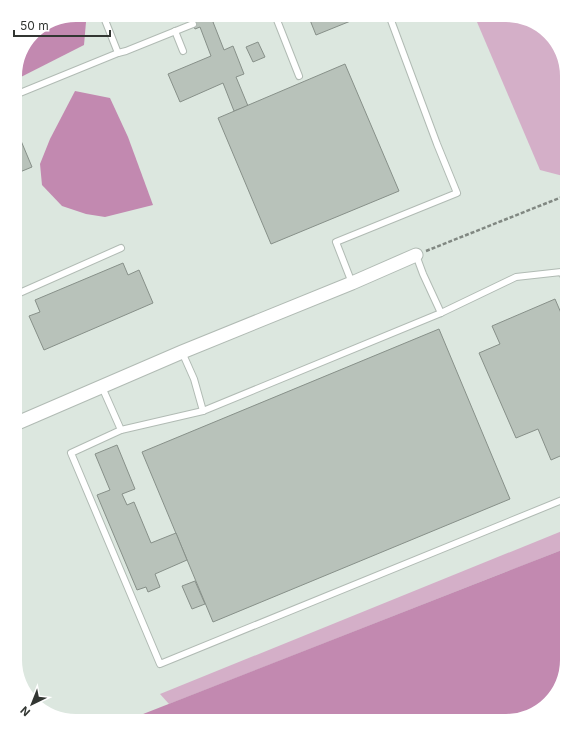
<svg xmlns="http://www.w3.org/2000/svg" width="582" height="736" font-family="Inter,sans-serif">
<style>
.green{fill:#d4afc8}
.forest{fill:#c289b0}
.building{fill:#b8c2ba;stroke:#879089}
.lines{fill:none;stroke-linecap:round;stroke-linejoin:round}
.service-casing{stroke:#b1bbb4;stroke-width:8}
.minor-casing{stroke:#b1bbb4;stroke-width:15}
.path{stroke:#818882;stroke-width:2.5;stroke-dasharray:4 2;stroke-linecap:butt}
.service{stroke:#fff;stroke-width:6}
.minor{stroke:#fff;stroke-width:13}
</style>
<rect width="100%" height="100%" fill="#dce7df"/>
<g class="green">
<polygon points="474,15 510,15 537,23 557,42 567,76 567,177 540,170"/>
<polygon points="567,529 567,548 169,704 160,694"/>
</g>
<g class="forest">
<polygon points="76,15 82,15 86,22 84,45 15,80 15,72 36,30"/>
<polygon points="75,91 110,98 128,137 153,205 105,217 86,214 62,206 42,185 40,164 50,139"/>
<polygon points="567,548 567,660 559,690 540,711 506,721 133,721 138,716"/>
</g>
<g class="building">
<polygon points="189,15 216,15 218,20 213,22 224,50 233,46 244,74 236,77 248,106 234,111 223,83 180,102 168,74 211,56 200,27 195,29"/>
<polygon points="321,15 357,15 358,18 316,35 310,20"/>
<polygon points="258,42 265,57 253,62 246,47"/>
<polygon points="345,64 399,191 271,244 218,118"/>
<polygon points="19,136 32,167 15,174 15,138"/>
<polygon points="123,263 128,275 139,270 153,303 44,350 29,316 40,312 35,300"/>
<polygon points="555,299 567,327 567,453 551,460 538,429 516,438 479,353 500,344 492,326"/>
<polygon points="439,329 510,499 213,622 142,452"/>
<polygon points="117,445 135,489 122,494 127,505 134,502 151,543 176,533 187,560 155,574 160,587 148,592 146,587 137,590 97,495 110,490 95,454"/>
<polygon points="195,581 205,604 192,609 182,586"/>
</g>
<g class="lines">
<defs>
<g id="service">
<polyline points="103,15 118,53"/>
<polyline points="216,15 217,15"/>
<polyline points="275,15 299,76"/>
<polyline points="175,31 183,51"/>
<polyline points="15,95 118,53 126,51 193,24"/>
<polyline points="416,255 423,274 441,313"/>
<polyline points="352,283 336,242 457,193 437,144 389,15"/>
<polyline points="15,295 121,248"/>
<polyline points="182,352 194,379 203,411"/>
<polyline points="102,387 121,430 203,411 441,313 516,277 561,272 567,282"/>
<polyline points="121,430 71,453 160,664 567,498"/>
</g>
<polyline id="minor" points="15,424 182,352 352,283 416,255"/>
</defs>
<use href="#service" class="service-casing"/>
<use href="#minor" class="minor-casing"/>
<polyline class="path" points="426,251 567,195"/>
<use href="#service" class="service"/>
<use href="#minor" class="minor"/>
</g>
<path d="M0 0H582V736H0ZM76 22H506A54 54 0 0 1 560 76V660A54 54 0 0 1 506 714H76A54 54 0 0 1 22 660V76A54 54 0 0 1 76 22Z" fill="#fff" fill-rule="evenodd"/>
<g transform="translate(32 704) rotate(223)" stroke="#ffffff" stroke-width="3" paint-order="stroke">
<path d="M0-3L7 15L0 10L-7 15Z" fill="#323632"/>
<text y="-6" font-size="11" font-weight="bold" text-anchor="middle" fill="#323632">N</text>
</g>
<path d="M14 30v6h96v-6" fill="none" stroke="#323632" stroke-width="2"/>
<text x="20" y="30" font-size="12" fill="#323632" stroke="#ffffff" stroke-width="3" paint-order="stroke">50 m</text>
</svg>
